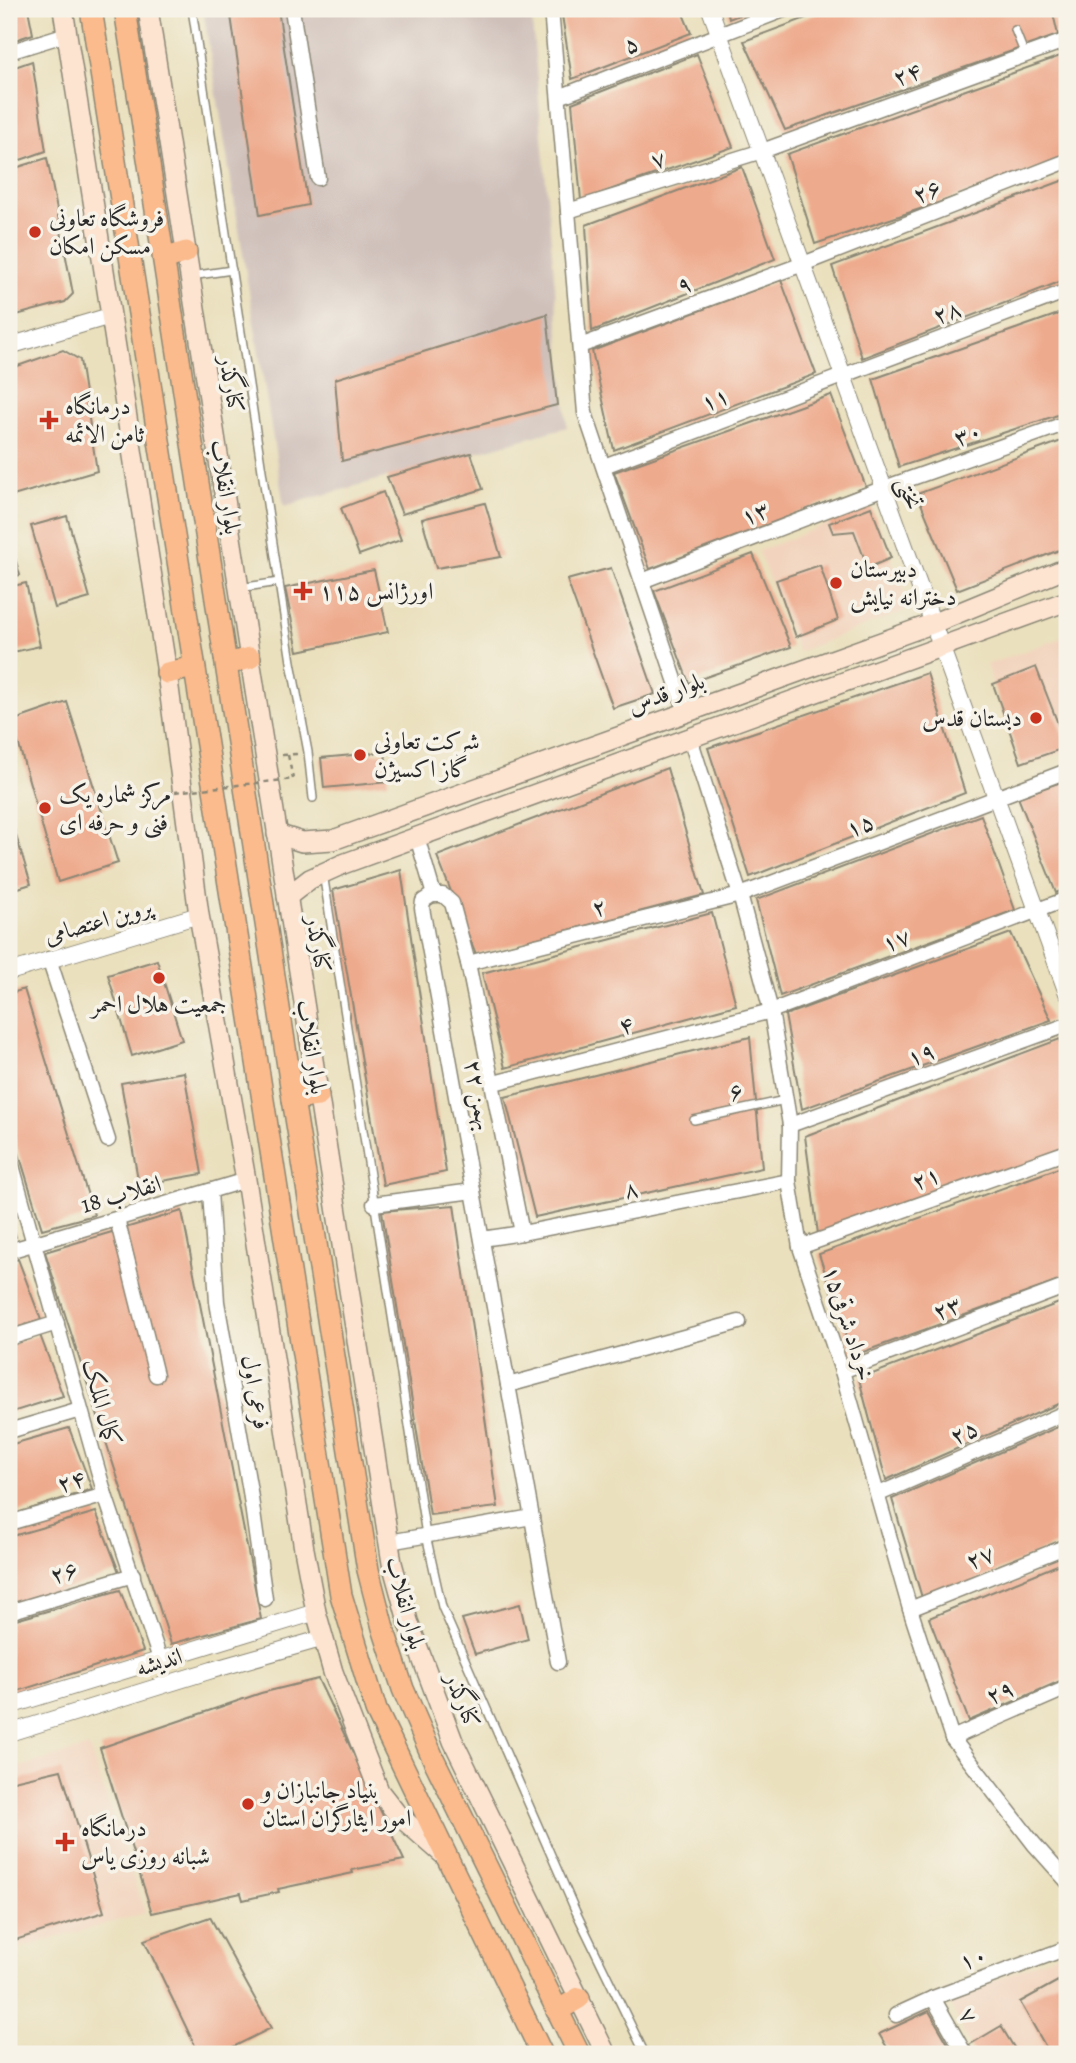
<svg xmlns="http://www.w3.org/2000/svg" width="1076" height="2063" font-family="Alegreya,Amiri,serif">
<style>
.built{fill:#f2d4be}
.industrial{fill:#cfc0ba}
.building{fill:#eeaa8d}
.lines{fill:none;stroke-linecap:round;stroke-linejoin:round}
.service-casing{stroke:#8a8674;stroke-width:10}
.minor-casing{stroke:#8a8674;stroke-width:17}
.tertiary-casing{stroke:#8a8674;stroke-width:18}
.secondary-casing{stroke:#8a8674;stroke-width:22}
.primary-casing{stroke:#8a8674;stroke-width:24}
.path{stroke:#8a8674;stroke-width:2.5;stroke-dasharray:5 5;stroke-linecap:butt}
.service{stroke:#fff;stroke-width:7}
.minor{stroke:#fff;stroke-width:14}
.tertiary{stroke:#fff;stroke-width:16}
.secondary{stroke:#fde4d1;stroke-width:19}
.primary{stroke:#fbbb8c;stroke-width:21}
.path-bridge{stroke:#8a8674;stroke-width:2.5;stroke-dasharray:5 5;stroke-linecap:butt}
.poi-dot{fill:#c8321e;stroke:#f7f3e8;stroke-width:2.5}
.labels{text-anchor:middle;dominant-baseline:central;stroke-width:7;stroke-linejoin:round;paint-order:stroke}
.street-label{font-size:24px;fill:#2b2b2b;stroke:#f7f3e8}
.poi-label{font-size:24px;fill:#2b2b2b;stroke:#f7f3e8;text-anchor:start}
</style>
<rect width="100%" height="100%" fill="#f7f3e8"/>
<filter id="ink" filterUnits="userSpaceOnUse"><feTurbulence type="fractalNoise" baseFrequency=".0143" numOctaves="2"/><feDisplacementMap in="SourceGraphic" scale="14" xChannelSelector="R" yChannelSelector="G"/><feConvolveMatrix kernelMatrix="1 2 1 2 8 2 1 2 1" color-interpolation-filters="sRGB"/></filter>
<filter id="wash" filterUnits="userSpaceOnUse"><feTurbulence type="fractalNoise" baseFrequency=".00686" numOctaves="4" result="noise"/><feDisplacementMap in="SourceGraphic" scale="28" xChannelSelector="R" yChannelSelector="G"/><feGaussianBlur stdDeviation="1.57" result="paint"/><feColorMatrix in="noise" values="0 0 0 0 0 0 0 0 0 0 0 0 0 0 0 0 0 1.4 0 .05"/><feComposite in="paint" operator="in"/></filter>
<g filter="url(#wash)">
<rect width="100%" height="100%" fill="#eae0bd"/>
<g class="built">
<polygon points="871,507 911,608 798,652 758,551"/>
<polygon points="1067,636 1067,751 1023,767 986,665"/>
<polygon points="89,1747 145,1913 9,1951 9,1770"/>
<polygon points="1067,1949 1067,2054 1018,2054 1001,2026 969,2045 949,2001"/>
</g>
<polygon class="industrial" points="203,9 531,9 567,427 284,506"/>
<g id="blocks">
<g class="building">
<polygon points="9,9 28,9 33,34 9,42"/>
<polygon points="230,9 278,9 308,205 260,215"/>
<polygon points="561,9 681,9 691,33 572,79"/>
<polygon points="727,9 755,9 729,19"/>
<polygon points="830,9 1052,9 1058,35 785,130 744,41"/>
<polygon points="697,54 733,147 581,200 572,103"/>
<polygon points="1066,54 1067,160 815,244 787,154"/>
<polygon points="32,61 46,151 9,164 9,69"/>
<polygon points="47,158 73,294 65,302 9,317 9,170"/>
<polygon points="742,167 775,259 592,331 586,225"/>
<polygon points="1067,179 1067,279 862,358 832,266"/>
<polygon points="781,280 816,374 614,450 592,351"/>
<polygon points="1067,311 1067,412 899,467 873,379"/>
<polygon points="547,314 557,405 342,461 335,379"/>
<polygon points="63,350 80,360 97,471 13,496 9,480 9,369"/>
<polygon points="831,395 866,487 650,569 614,472"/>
<polygon points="1067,439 1067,547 957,590 917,494"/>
<polygon points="471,453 483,489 402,514 387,477"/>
<polygon points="383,492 401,540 359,555 341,508"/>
<polygon points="485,503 501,557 436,568 422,519"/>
<polygon points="871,507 891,558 868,568 854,531 833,533 829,523"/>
<polygon points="67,516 90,598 55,608 31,526"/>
<polygon points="9,537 20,575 9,578"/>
<polygon points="753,554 791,647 689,683 654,591"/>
<polygon points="820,565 838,620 796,637 776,580"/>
<polygon points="611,568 655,694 613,708 567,580"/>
<polygon points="374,570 388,632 298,651 285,588"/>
<polygon points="26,583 40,646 9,653 9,587"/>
<polygon points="1036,667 1067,747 1021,763 993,684"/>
<polygon points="927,673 965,793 750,877 708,748"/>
<polygon points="67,702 118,863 58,882 12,721"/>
<polygon points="385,752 388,782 324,788 321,758"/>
<polygon points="667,768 704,895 476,954 437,856"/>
<polygon points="1067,780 1067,888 1056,893 1018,797"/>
<polygon points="9,813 31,884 9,891"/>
<polygon points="981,815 1015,910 780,996 756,900"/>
<polygon points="401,870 446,1172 383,1185 333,890"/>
<polygon points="1067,907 1067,927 1061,909"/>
<polygon points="712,913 736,1005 505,1068 482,973"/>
<polygon points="1011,933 1051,1020 802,1109 785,1015"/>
<polygon points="157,960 182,1040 132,1056 108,975"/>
<polygon points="24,989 94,1215 42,1229 9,1121 9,994"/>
<polygon points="750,1037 762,1168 535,1217 505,1097"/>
<polygon points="1060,1039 1067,1058 1067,1152 818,1234 805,1136"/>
<polygon points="184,1072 202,1174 139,1185 121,1083"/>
<polygon points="1067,1165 1067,1278 852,1356 819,1254"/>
<polygon points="454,1205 498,1507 430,1515 382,1211"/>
<polygon points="182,1211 261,1619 171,1644 45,1252"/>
<polygon points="9,1217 16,1237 9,1240"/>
<polygon points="18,1259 41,1320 9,1330 9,1262"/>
<polygon points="1067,1300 1067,1400 886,1480 859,1379"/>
<polygon points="40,1335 63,1396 9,1413 9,1344"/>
<polygon points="1067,1423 1067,1540 924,1604 892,1499"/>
<polygon points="69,1428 92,1489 9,1516 9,1445"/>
<polygon points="96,1512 119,1572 9,1608 9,1537"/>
<polygon points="1067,1561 1067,1678 969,1721 929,1618"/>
<polygon points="120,1590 143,1651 9,1694 9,1622"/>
<polygon points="520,1604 528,1639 475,1654 462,1619"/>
<polygon points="318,1679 404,1860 352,1870 353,1873 278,1889 279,1892 243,1900 241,1893 152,1913 100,1748 261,1693"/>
<polygon points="61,1770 104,1912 9,1942 9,1782"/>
<polygon points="210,1917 271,2028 219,2054 199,2054 144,1940"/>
<polygon points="1058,1981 1067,1999 1067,2054 1050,2054 1020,2002"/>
<polygon points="929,2011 954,2054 891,2054 879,2034"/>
<polygon points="1001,2026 1018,2054 974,2054 969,2045"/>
</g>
</g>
</g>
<g filter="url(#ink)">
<use href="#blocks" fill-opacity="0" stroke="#8a8674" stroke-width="2"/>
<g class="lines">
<defs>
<g id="service">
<polyline points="192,9 291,662 308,752 313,798"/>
<polyline points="1015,30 1025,55"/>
<polyline points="191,276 232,270"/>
<polyline points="239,588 279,582"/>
<polyline points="323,873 426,1535 442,1607 576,1912 645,2054"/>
<polyline points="694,1120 785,1100"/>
</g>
<g id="minor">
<polyline points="292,9 318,178"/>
<polyline points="551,9 585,413 686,712"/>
<polyline points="9,52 67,34"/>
<polyline points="559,97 786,9"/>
<polyline points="568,211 762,151 1067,40"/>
<polyline points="580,346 803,264 1067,161"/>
<polyline points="604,466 1067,291"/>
<polyline points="642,581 884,488 1067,423"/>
<polyline points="690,738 740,895 771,1011 790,1125 789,1181 800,1247 842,1371 910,1609 952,1738 1034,1844 1067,1881"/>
<polyline points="417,837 434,895"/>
<polyline points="49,959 108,1140"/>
<polyline points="468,963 740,895 1067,771"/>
<polyline points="494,1083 771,1011 1067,899"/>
<polyline points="790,1125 1067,1025"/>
<polyline points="9,1155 105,1495 160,1659"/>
<polyline points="210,1191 217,1302 250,1491 265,1599"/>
<polyline points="374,1204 473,1191"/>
<polyline points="117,1219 156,1375"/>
<polyline points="522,1233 468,963 452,903 443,895 432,895 423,901 422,908 558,1662"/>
<polyline points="482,1239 522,1233 789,1181"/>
<polyline points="800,1247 1067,1152"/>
<polyline points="9,1251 246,1180"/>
<polyline points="9,1338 57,1323"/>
<polyline points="842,1371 1067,1286"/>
<polyline points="508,1385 739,1322"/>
<polyline points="9,1431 80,1410"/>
<polyline points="879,1494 1067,1412"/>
<polyline points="9,1523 105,1495"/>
<polyline points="389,1542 532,1517"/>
<polyline points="910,1609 1067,1546"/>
<polyline points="9,1612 133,1575"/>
<polyline points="952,1738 1067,1688"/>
<polyline points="933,1998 965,2054"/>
<polyline points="896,2015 933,1998 1067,1948"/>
</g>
<g id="tertiary">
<polyline points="710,9 1067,993"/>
<polyline points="9,346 110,316"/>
<polyline points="9,972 199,915"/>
<polyline points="9,1706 316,1612"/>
<polyline points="9,1733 212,1670 324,1638"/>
</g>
<g id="secondary">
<polyline points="63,9 167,673 199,915 246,1180 304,1549 316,1612 333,1672 379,1791 397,1814 445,1856"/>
<polyline points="148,9 392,1563 408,1621 453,1741 606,2054"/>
<polyline points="277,834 302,842 333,840 934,623 1067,568"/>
<polyline points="287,897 310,879 343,864 1067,601"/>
</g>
<g id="primary">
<polyline points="91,9 341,1595 376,1710 542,2054"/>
<polyline points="125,9 293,1099 368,1570 383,1628 403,1689 433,1758 579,2054"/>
<polyline points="164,259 186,252"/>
<polyline points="227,664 250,658"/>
<polyline points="167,673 194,667"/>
<polyline points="293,1099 318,1096"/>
<polyline points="557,2011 579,1998"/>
</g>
</defs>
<use href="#service" class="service-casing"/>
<use href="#minor" class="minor-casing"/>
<use href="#tertiary" class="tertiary-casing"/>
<use href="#secondary" class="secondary-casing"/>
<use href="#primary" class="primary-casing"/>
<g class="path">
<polyline points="282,755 297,754"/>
<polyline points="288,755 293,779"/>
<polyline points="166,814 166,825 170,824"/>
</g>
<use href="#service" class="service"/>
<use href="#minor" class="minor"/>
<use href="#tertiary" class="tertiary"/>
<use href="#secondary" class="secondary"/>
<use href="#primary" class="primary"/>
<polyline class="path-bridge" points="165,793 293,779"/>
</g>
</g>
<g class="poi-dot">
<circle cx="35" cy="232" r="7"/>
<path d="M45.5 409.5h7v7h7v7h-7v7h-7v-7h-7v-7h7z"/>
<circle cx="836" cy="583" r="7"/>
<path d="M299.5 580.5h7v7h7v7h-7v7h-7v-7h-7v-7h7z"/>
<circle cx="1036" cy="718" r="7"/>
<circle cx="360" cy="755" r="7"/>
<circle cx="45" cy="808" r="7"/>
<circle cx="159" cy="978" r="7"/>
<circle cx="248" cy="1804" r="7"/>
<path d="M61.5 1831.5h7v7h7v7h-7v7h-7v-7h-7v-7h7z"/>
</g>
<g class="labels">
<g class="street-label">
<text transform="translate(631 44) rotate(-21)">۵</text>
<text transform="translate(907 74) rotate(-20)">۲۴</text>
<text transform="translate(658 159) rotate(-17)">۷</text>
<text transform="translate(927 191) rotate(-21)">۲۶</text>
<text transform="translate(684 284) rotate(-20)">۹</text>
<text transform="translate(947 312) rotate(-20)">۲۸</text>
<text transform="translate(232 384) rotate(81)">کنارگذر</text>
<text transform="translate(715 399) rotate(-21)">۱۱</text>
<text transform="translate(968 434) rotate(-19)">۳۰</text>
<text transform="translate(226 487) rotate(81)">بلوار انقلاب</text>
<text transform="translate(910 493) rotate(70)">تختی</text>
<text transform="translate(755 513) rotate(-21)">۱۳</text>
<text transform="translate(666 693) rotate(-20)">بلوار قدس</text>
<text transform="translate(860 825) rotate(-21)">۱۵</text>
<text transform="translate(599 907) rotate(-14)">۲</text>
<text transform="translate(98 921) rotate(-16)">پروین اعتصامی</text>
<text transform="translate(896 940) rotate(-20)">۱۷</text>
<text transform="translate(319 944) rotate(81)">کنارگذر</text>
<text transform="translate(626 1025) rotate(-15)">۴</text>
<text transform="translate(312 1047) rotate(81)">بلوار انقلاب</text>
<text transform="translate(921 1054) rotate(-20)">۱۹</text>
<text transform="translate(736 1091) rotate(-12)">۶</text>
<text transform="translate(479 1095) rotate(80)">۲۲ بهمن</text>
<text transform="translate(926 1178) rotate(-19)">۲۱</text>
<text transform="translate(631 1189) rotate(-11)">۸</text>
<text transform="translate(121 1194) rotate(-16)">انقلاب 18</text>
<text transform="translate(947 1308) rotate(-21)">۲۳</text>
<text transform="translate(849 1323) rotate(72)">۱۵خرداد شرقی</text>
<text transform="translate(256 1392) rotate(80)">فرعی اول</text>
<text transform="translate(102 1402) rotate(75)">کمال الملک</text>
<text transform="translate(964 1432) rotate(-24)">۲۵</text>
<text transform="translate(71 1481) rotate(-16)">۲۴</text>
<text transform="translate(980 1557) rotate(-22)">۲۷</text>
<text transform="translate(64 1572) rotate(-17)">۲۶</text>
<text transform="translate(406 1603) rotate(75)">بلوار انقلاب</text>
<text transform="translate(159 1662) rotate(-17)">اندیشه</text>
<text transform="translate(1000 1692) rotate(-23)">۲۹</text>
<text transform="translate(463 1700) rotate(69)">کنارگذر</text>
<text transform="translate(973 1958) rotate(-20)">۱۰</text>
<text transform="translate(969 2015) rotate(61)">۷</text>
</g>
<g class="poi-label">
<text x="49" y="218">فروشگاه تعاونی<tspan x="49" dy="28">مسکن امکان</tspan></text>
<text x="65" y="406">درمانگاه<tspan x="65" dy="28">ثامن الائمه</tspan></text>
<text x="850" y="569">دبیرستان<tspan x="850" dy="28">دخترانه نیایش</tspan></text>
<text x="319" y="591">اورژانس ۱۱۵</text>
<text x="1022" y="718" text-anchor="end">دبستان قدس</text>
<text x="374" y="741">شرکت تعاونی<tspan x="374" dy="28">گاز اکسیژن</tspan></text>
<text x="59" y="794">مرکز شماره یک<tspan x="59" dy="28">فنی و حرفه ای</tspan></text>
<text x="159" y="1004" text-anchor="middle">جمعیت هلال احمر</text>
<text x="262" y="1790">بنیاد جانبازان و<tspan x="262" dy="28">امور ایثارگران استان</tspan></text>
<text x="81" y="1828">درمانگاه<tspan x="81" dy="28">شبانه روزی یاس</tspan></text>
</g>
</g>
<rect width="1076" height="2063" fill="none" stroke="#f7f3e8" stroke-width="35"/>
</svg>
